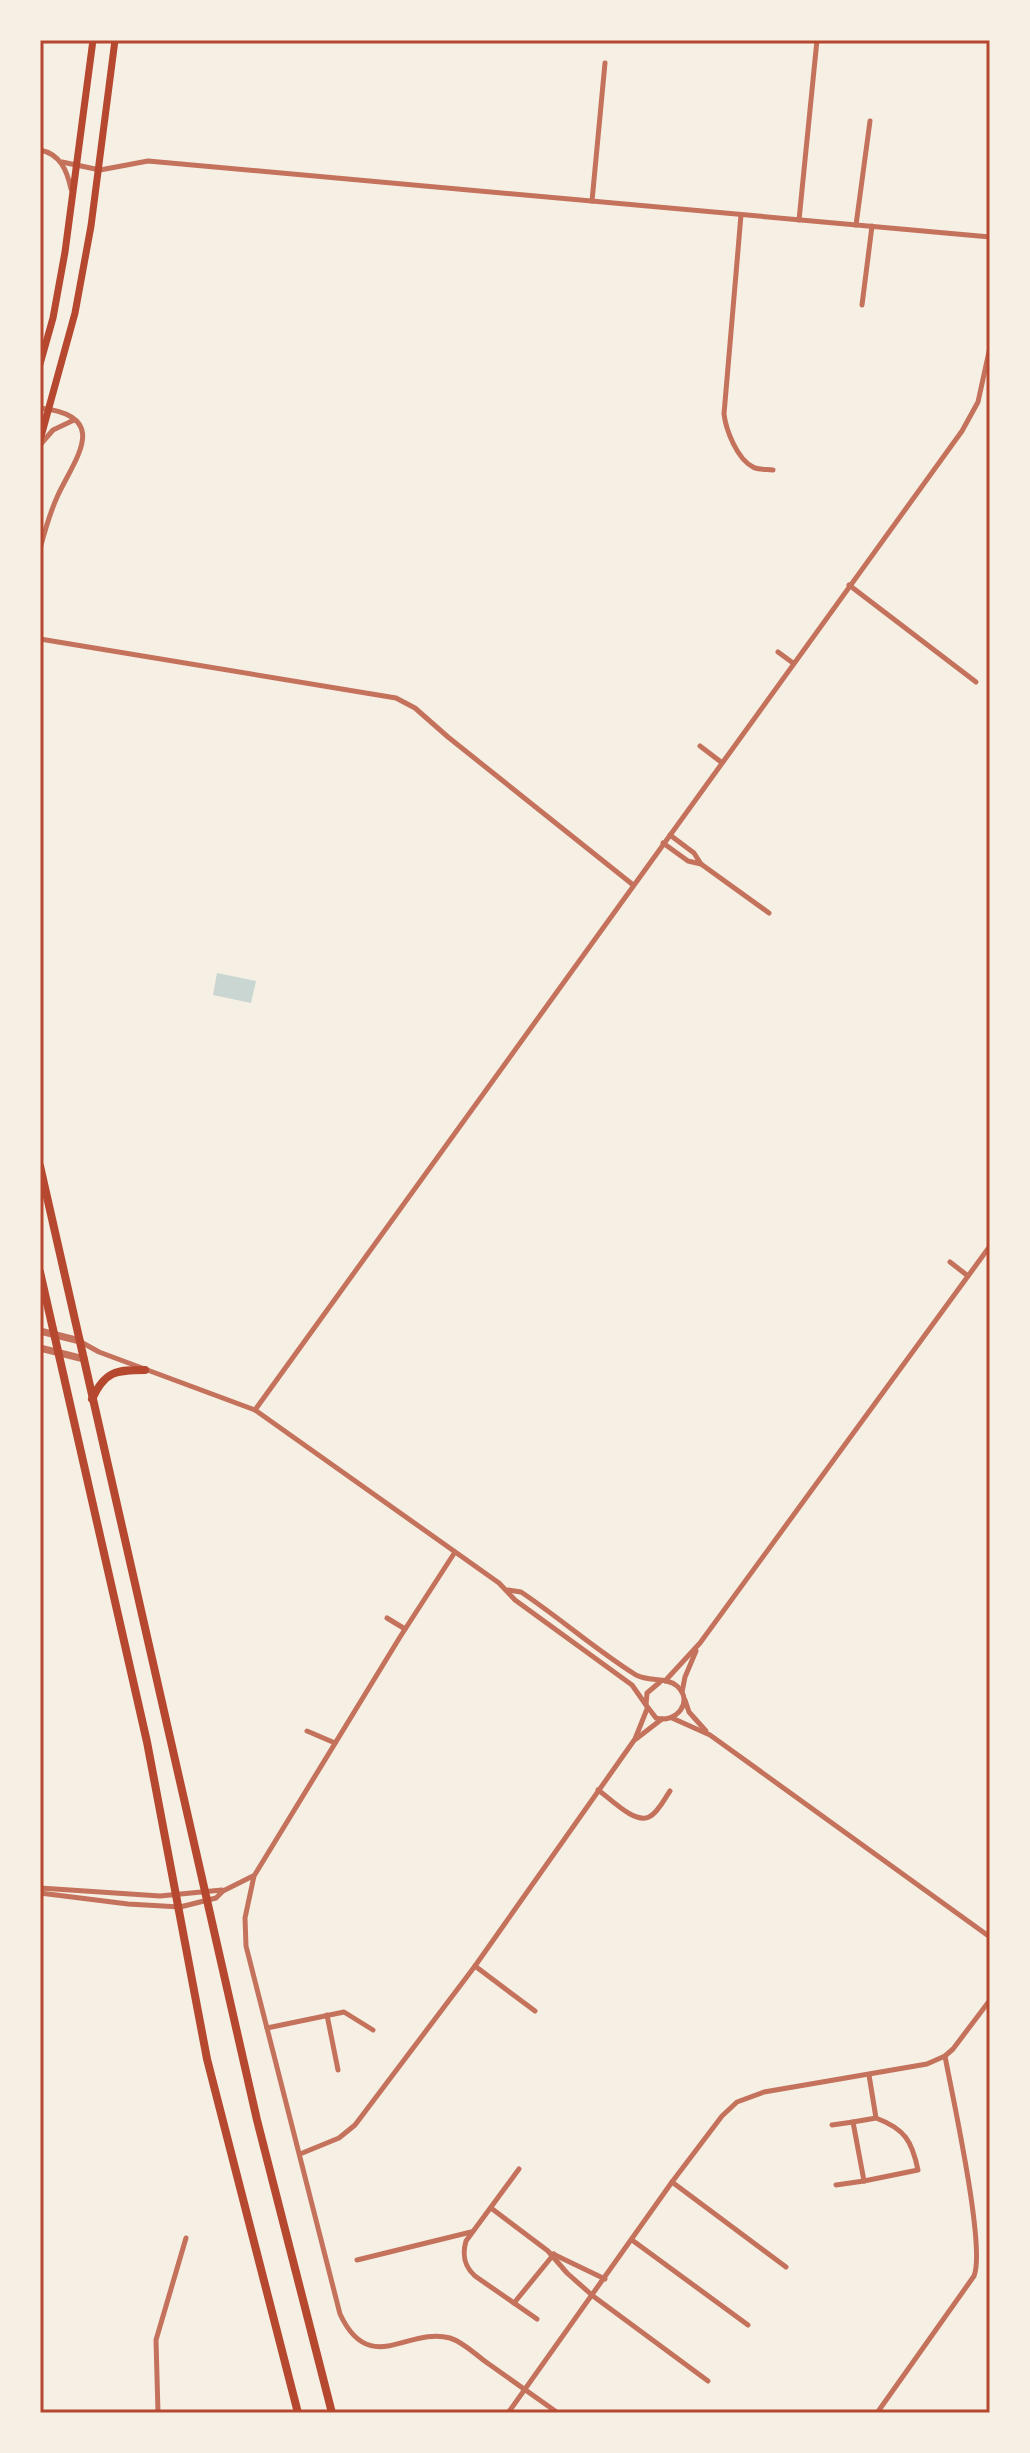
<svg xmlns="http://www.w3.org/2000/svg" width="1030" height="2453" font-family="Roboto,sans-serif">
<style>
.water{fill:#c9d6d2}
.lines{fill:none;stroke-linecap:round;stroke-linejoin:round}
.minor{stroke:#c5725c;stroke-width:5}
.tertiary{stroke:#c5725c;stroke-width:7}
.secondary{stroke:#b5482f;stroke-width:7}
.primary{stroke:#b5482f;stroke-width:8}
.neatline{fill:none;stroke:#b5482f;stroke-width:3}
</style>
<rect width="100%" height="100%" fill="#f6efe4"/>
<polygon class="water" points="217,973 256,981 251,1003 213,995"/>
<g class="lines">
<g class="minor">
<path d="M 40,150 C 60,154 67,170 71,189"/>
<polyline points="62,162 100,170 148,161 990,237"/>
<polyline points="592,201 605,63"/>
<path d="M 741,215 L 724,414 C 726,430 737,459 753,467 C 758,470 767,469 773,470"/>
<polyline points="799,220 817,40"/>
<polyline points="856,225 870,121"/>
<polyline points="862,305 872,226"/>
<path d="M 40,408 C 111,416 76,457 58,495 C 50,512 45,530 40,549"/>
<polyline points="40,445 53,430 74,420"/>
<polyline points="849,585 976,682"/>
<polyline points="40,639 396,698 415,708 448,737 632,884"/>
<polyline points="778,652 793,663"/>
<polyline points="700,746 721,762"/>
<polyline points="670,835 694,853 701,864 769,913"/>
<polyline points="663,843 688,861 701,864"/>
<polyline points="950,1262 968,1276"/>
<polyline points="81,1342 99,1352 255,1410 499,1583 515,1600 632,1685 646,1705"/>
<polyline points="255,1410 962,431 978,402 990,347"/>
<path d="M 455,1552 L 400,1637 L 254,1876 L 245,1918 L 246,1946 L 340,2314 C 370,2378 408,2326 450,2338 C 463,2342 475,2354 486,2362 C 510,2379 534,2396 558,2413"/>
<path d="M 508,1590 L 521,1592 C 560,1618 596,1650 636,1675 C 649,1682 667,1677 677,1686 C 695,1702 675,1724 656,1718 L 646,1705 L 647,1693 L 660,1682"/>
<polyline points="387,1618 405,1629"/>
<polyline points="665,1681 700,1643 990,1246"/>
<polyline points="682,1692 685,1677 696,1651"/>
<polyline points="685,1700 689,1712 706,1731"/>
<polyline points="672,1718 710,1735 990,1937"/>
<polyline points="307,1731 335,1743"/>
<polyline points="636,1739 662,1719"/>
<path d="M 598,1790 C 610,1798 634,1824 649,1817 C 658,1813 665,1798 670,1791"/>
<polyline points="40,1888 160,1896 222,1890"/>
<polyline points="40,1893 128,1904 180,1907 216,1898 223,1891 253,1876"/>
<polyline points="475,1966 535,2011"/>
<polyline points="327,2015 338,2070"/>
<polyline points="267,2028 344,2012 373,2030"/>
<path d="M 869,2075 L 876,2118 C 905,2129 912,2141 918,2170 L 864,2181 L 853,2122 L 876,2118"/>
<polyline points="832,2125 853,2122"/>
<polyline points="300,2154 339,2138 355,2125 475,1966 635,1739 647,1709"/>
<path d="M 519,2169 L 466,2241 C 462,2255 464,2266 475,2276 L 537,2319"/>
<polyline points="672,2182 786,2267"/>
<polyline points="836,2185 864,2181"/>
<polyline points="491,2208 548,2251 567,2273 593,2296 708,2381"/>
<polyline points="632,2240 748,2325"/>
<polyline points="553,2254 605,2279"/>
<polyline points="357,2260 471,2232"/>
<polyline points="514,2303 554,2254"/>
<polyline points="158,2413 156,2340 186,2238"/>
<polyline points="508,2413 672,2182 722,2116 737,2102 764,2092 927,2064 945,2056 953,2049 990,2000"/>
<path d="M 877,2413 L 974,2276 C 986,2247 952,2095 945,2056"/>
</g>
<g class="tertiary">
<polyline points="40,1331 80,1341"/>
<polyline points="40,1348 84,1359"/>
</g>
<g class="secondary">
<polyline points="40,364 53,318 65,252 93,40"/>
<polyline points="40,440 75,313 91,226 115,40"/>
</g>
<g class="primary">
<polyline points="40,1166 257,2120 332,2413"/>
<polyline points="40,1272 147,1742 207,2059 298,2413"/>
<path d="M 92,1399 C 105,1371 116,1370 145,1370"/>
</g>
</g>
<rect width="1030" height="2453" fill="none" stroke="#f6efe4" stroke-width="84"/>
<rect x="42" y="42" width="946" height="2369" class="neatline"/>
</svg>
